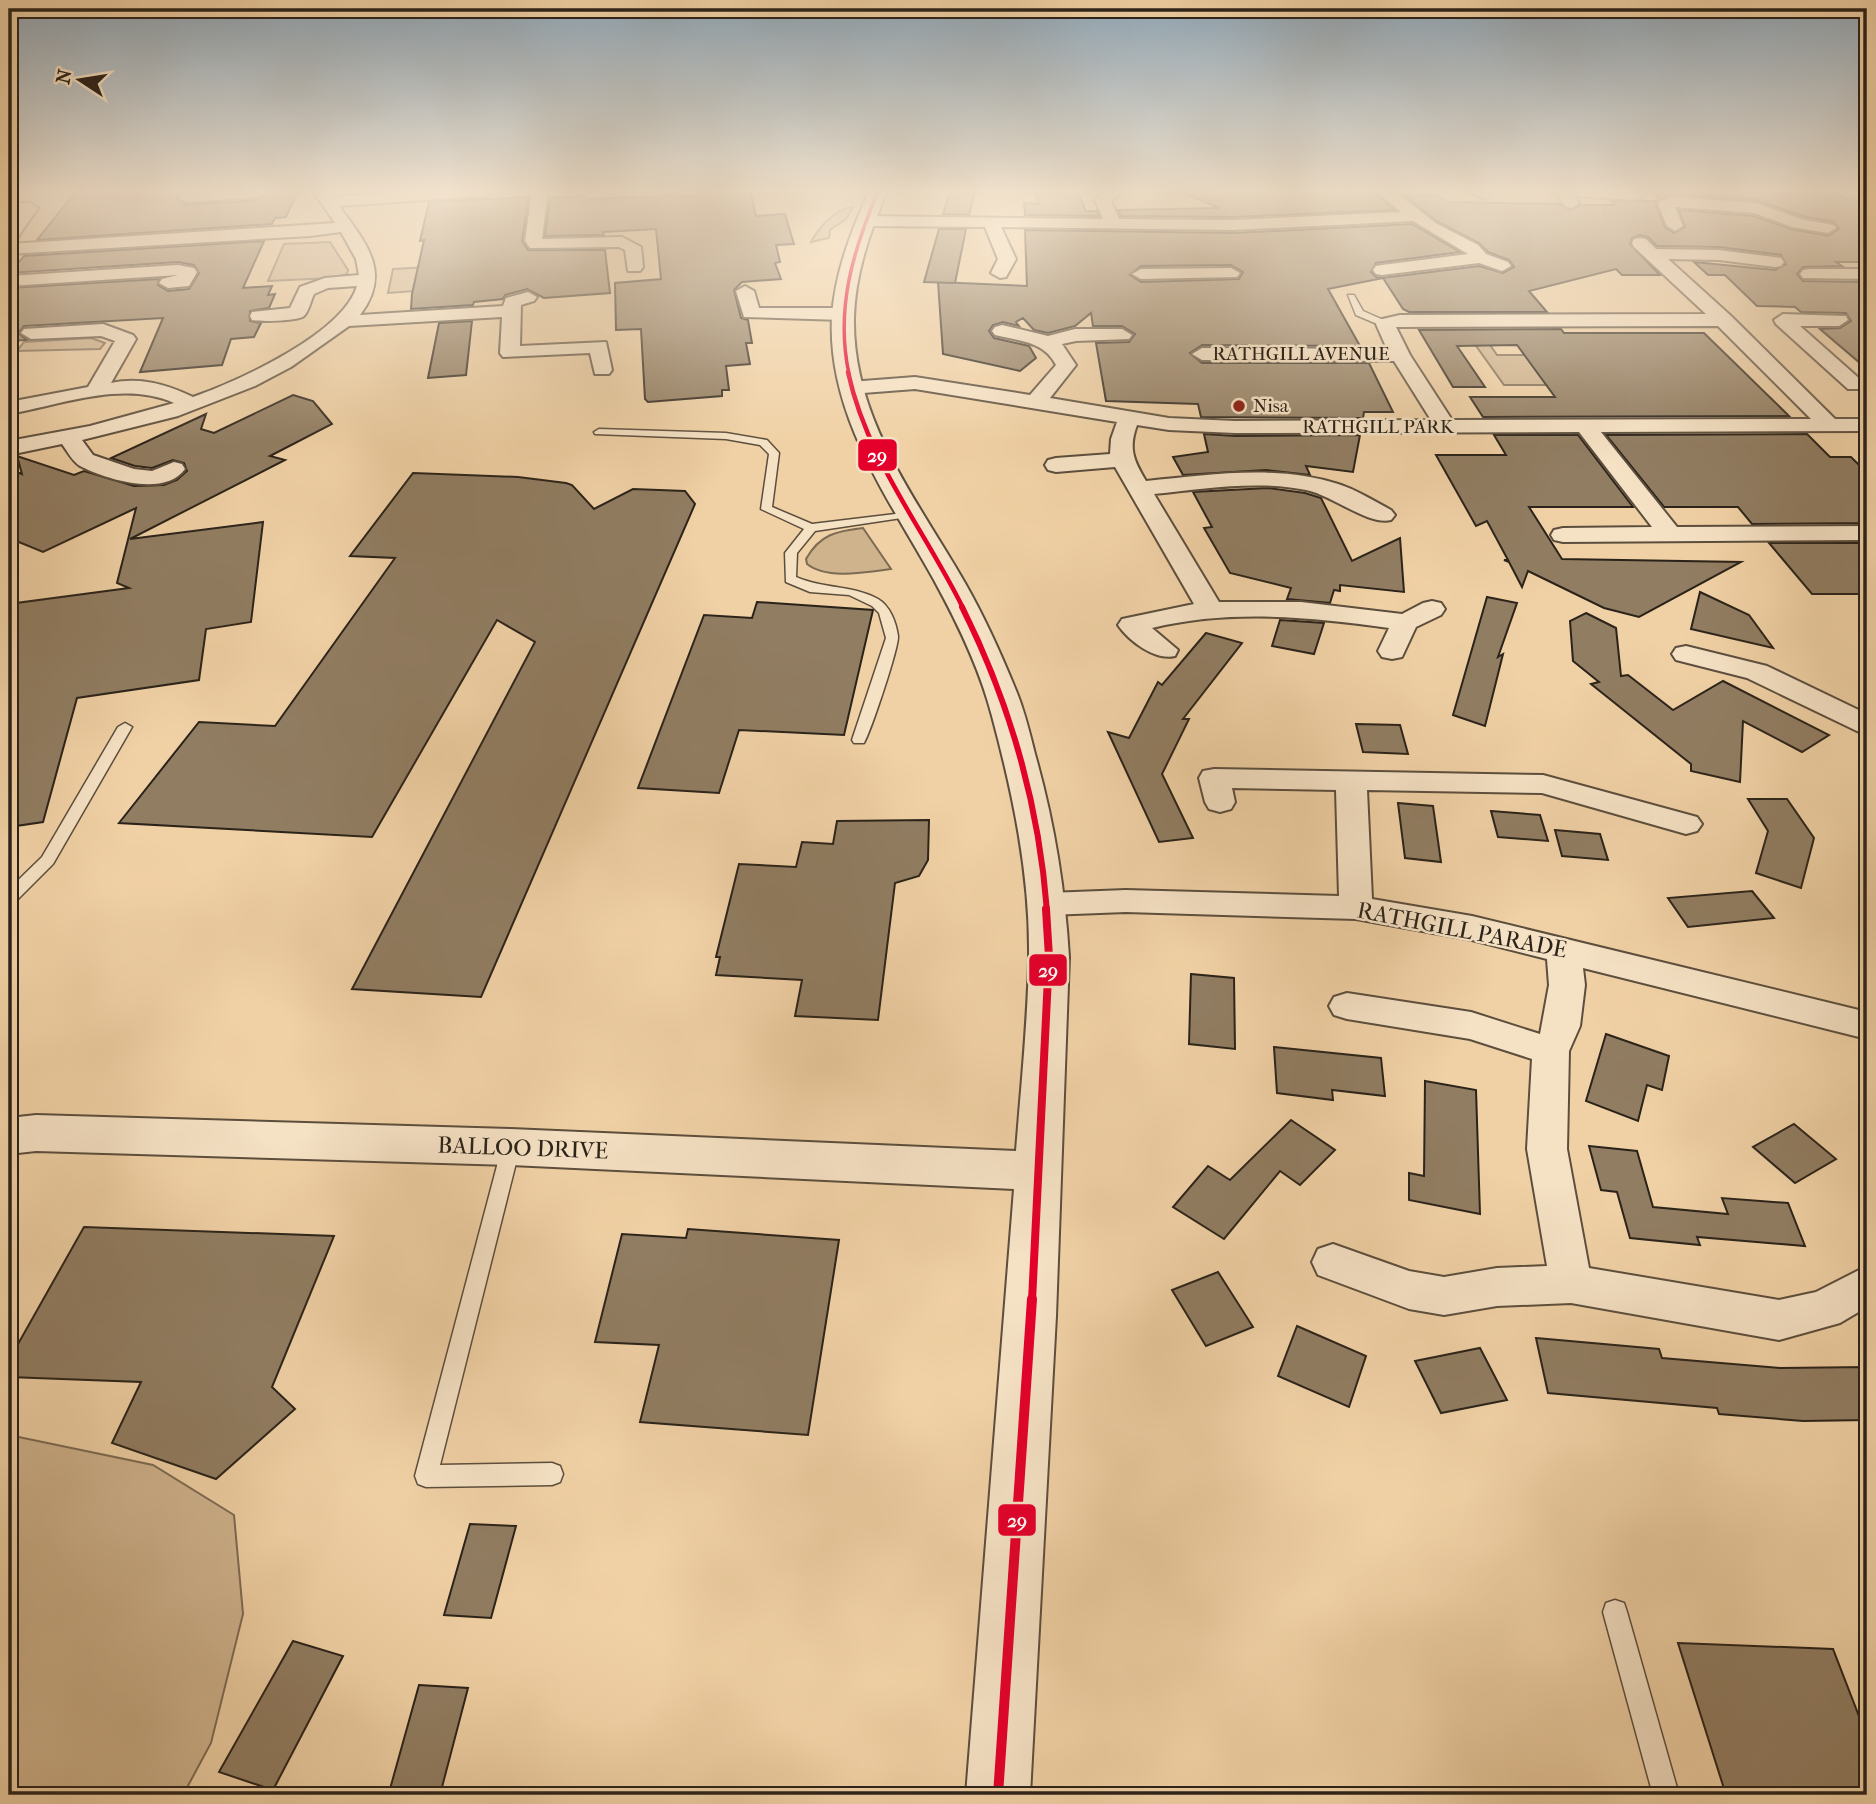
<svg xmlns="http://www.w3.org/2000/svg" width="1876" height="1804" font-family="'IM FELL French Canon',serif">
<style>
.green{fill:#cfb38d;stroke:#7d6b54;stroke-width:2}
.building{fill:#917d62;stroke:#2b231a;stroke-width:2;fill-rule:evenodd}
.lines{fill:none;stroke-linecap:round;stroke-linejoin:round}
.service-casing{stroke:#5c4e3d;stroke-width:3}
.minor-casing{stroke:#5c4e3d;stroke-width:4}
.tertiary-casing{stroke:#5c4e3d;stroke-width:4}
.service{fill:#f5e1c4;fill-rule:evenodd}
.minor{fill:#f5e1c4;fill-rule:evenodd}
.tertiary{fill:#f5e1c4;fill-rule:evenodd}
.bus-1-far4-casing{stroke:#f5e1c4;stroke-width:6}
.bus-1-far3-casing{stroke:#f5e1c4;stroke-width:8}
.bus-1-far2-casing{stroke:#f5e1c4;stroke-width:10}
.bus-1-far1-casing{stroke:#f5e1c4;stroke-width:13}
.bus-1-casing{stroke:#f5e1c4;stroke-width:16}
.bus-1-far4{stroke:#e4002b;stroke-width:3.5}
.bus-1-far3{stroke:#e4002b;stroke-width:4.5}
.bus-1-far2{stroke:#e4002b;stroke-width:6}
.bus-1-far1{stroke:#e4002b;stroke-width:8}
.bus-1{stroke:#e4002b;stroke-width:10}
.poi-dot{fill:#8f2418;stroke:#f5e1c4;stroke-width:2.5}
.labels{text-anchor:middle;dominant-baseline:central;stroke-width:5;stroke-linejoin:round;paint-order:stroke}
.far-street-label{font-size:19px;fill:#2b231a;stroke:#f5e1c4}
.far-poi-label{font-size:19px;fill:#2b231a;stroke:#f5e1c4;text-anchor:start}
.street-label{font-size:23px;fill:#2b231a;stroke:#f5e1c4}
.line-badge{stroke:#f5e1c4;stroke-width:2.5}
.badge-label{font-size:19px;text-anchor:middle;font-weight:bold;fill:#fff}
</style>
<rect width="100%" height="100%" fill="#f0d1a5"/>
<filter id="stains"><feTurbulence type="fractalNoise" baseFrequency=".00286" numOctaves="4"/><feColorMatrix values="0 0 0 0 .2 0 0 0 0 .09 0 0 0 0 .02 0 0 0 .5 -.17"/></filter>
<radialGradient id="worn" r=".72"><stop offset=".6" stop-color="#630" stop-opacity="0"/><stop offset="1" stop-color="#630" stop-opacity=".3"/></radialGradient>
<g class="green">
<path d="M 853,207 L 846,219 L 830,230 L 829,238 L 811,242 C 819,227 836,208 853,207 Z"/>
<polygon points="330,242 348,270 347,274 333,278 268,281 284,244"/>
<polygon points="503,263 500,285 388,293 393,269"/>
<polygon points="1469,336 1484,336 1497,355 1533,355 1556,385 1504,385"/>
<polygon points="91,338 105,343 100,349 17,351 24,342"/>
<path d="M 863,528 L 891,569 C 867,572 827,580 807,564 L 806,559 C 820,534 837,531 863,528 Z"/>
<polygon points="9,1435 153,1465 234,1515 243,1614 211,1743 183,1795 9,1795"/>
</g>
<g class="building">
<polygon points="76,191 182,191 176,198 186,205 258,200 268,191 298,191 286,217 275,218 272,224 37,240"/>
<polygon points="950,191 975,191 969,215 943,214"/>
<polygon points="1180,191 1373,191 1394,210 1233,217 1121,216 1118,210 1219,208"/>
<path d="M 1653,191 L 1744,191 L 1839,196 L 1867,200 L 1867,262 L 1836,262 L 1842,266 L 1803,267 L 1797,274 L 1803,281 L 1861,282 L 1867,286 L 1867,369 L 1820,329 L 1840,328 L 1851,321 L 1846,313 L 1801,312 L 1795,307 L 1757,306 L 1725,275 L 1708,275 L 1694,262 L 1775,270 L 1786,264 L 1781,255 L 1719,247 L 1657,246 L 1648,237 L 1640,235 L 1632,238 L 1630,244 L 1660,275 L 1622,275 L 1616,269 L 1529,291 L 1547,312 L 1409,312 L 1403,309 L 1383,278 L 1328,289 L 1360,346 L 1202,345 L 1190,353 L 1202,363 L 1369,363 L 1393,412 L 1364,412 L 1363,418 L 1201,417 L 1198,404 L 1106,401 L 1096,343 L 1129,342 L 1135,334 L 1122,326 L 1093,326 L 1091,313 L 1075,326 L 1048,333 L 1034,330 L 1023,318 L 1016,322 L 1019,326 L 1003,322 L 993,325 L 989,331 L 994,338 L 1029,346 L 1036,358 L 1020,371 L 943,354 L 938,282 L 1027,286 L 1025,230 L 1233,233 L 1412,224 L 1460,252 L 1376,263 L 1371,272 L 1376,277 L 1382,278 L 1479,266 L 1503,273 L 1514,267 L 1509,260 L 1488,252 L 1479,243 L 1438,222 L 1405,196 L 1438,195 L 1446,202 L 1560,204 L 1570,210 L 1581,205 L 1615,205 L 1612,201 L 1657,201 L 1656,205 L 1665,227 L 1674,233 L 1685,227 L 1679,210 L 1753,216 L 1791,229 L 1828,236 L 1839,229 L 1834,222 L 1802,216 L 1756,200 L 1675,194 L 1659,199 ZM 1231,265 L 1243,272 L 1239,279 L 1141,282 L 1130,275 L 1141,266 Z"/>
<polygon points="1078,192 1086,211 1097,211 1099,216 1025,215 1024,203 1039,204 1035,193"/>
<polygon points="751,193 756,216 785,214 794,244 776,245 780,262 775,263 781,279 742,282 734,290 741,318 748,320 752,343 746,343 750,364 726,366 729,390 722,390 722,396 648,402 645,399 641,329 616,330 615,283 661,279 656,229 603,232 604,235 545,236 550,198 587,196 587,199"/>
<polygon points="529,197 522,241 528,250 605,250 610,293 544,298 527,289 505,295 503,299 474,302 473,305 411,309 412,294 424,240 420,241 429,202"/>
<polygon points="939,229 966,229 955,283 924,282"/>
<polygon points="264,241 243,288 272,286 268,295 275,294 269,308 250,311 250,321 261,323 254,337 231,339 222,365 140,372 163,318 24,326 18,333 27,340 9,341 9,288 159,279 158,285 168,291 189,289 199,273 194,265 178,262 9,273 9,263 19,262 24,256"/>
<polygon points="472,321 466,375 428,378 439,323"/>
<polygon points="1561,329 1564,333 1704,333 1789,416 1483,417 1470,397 1555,397 1517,345 1457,346 1485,387 1453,387 1419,330"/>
<polygon points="293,395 313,401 332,424 270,456 285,460 130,539 263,522 251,622 206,629 199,680 77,698 43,822 9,827 9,604 129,588 117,583 136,508 43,552 9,538 9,469 22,474 17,456 74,475 84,471 134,486 164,485 177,480 187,471 184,463 173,460 152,468 135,466 111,458 206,414 201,429 214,433"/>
<polygon points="1204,434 1235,436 1360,435 1353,472 1306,466 1310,475 1266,470 1183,475 1173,457 1208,452"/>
<polygon points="1807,434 1830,457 1851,457 1867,473 1867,523 1752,524 1738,507 1664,507 1606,435"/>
<polygon points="1494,435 1578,435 1633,507 1529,507 1562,559 1741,562 1639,617 1604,608 1528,571 1522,587 1509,562 1504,560 1508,560 1487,521 1476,526 1436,455 1506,455"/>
<polygon points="413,473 518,477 566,483 572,485 594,509 633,489 685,491 695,504 481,997 352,989 535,642 497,620 372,837 119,823 199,722 275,726 395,558 350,556"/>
<polygon points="1268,488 1305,493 1321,498 1352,561 1400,538 1404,592 1340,585 1340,591 1334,590 1330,603 1287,599 1291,588 1230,573 1204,528 1212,527 1193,492"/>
<polygon points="1769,543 1867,543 1867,594 1812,594"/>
<polygon points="1700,592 1749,615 1773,648 1691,629"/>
<polygon points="1487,597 1517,603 1498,657 1503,654 1485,726 1453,715"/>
<polygon points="757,602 873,610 844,735 739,730 719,793 638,788 704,615 752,618"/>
<polygon points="1586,613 1616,628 1621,676 1628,675 1673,710 1723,681 1829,735 1802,752 1743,721 1740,782 1691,771 1691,764 1591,684 1599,682 1573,661 1570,621"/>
<polygon points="1280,620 1324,623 1314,654 1272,646"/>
<polygon points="1206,633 1242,643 1183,719 1189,719 1162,774 1193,838 1159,842 1108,732 1129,738 1158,682 1162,685"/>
<polygon points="1356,724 1400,725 1408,754 1363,752"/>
<polygon points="1748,799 1787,799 1814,838 1801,888 1756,873 1768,831"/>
<polygon points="1398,803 1433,806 1441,862 1405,858"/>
<polygon points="1491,811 1540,815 1548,841 1498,837"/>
<polygon points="929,820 928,860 919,876 895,883 878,1020 795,1016 802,980 716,975 720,957 716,957 739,864 796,867 802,842 833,844 837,821"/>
<polygon points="1555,830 1600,834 1608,860 1562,856"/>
<polygon points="1752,891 1774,918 1688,927 1668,898"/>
<polygon points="1191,974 1234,978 1235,1049 1189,1044"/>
<polygon points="1606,1034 1669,1056 1662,1090 1647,1085 1638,1121 1586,1101"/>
<polygon points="1274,1047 1381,1058 1385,1096 1332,1090 1333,1100 1277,1093"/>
<polygon points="1425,1081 1476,1090 1480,1214 1409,1200 1409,1173 1424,1176"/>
<polygon points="1291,1120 1335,1150 1300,1185 1280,1171 1224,1239 1173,1207 1208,1166 1230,1180"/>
<polygon points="1794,1124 1836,1159 1795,1183 1753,1147"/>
<polygon points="1589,1146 1637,1151 1653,1207 1728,1214 1722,1198 1788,1203 1805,1246 1697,1237 1700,1245 1630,1238 1617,1192 1601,1190"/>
<polygon points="84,1227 334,1236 272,1387 295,1409 216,1479 112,1443 141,1382 9,1377 9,1360"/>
<polygon points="688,1229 839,1240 808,1435 640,1422 659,1345 595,1342 622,1234 686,1238"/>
<polygon points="1218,1272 1253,1327 1206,1346 1172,1290"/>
<polygon points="1297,1326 1366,1356 1349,1407 1278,1376"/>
<polygon points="1536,1338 1659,1349 1662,1358 1780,1368 1867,1367 1867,1420 1803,1421 1719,1414 1717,1408 1548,1393"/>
<polygon points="1480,1348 1507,1400 1441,1413 1415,1361"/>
<polygon points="470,1524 516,1526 491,1618 444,1615"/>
<polygon points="293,1641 343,1656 273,1790 219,1772"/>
<polygon points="1678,1643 1833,1649 1867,1737 1867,1795 1726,1795"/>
<polygon points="419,1685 468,1688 441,1791 390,1789"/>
</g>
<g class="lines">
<defs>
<g id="service">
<polygon points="1348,295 1354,295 1363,311 1388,322 1388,326 1382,326 1356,315"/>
<path d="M 599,429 L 726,433 L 767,440 L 779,453 L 772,507 L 812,524 L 912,512 L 914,514 L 908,517 L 815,531 L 797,553 L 796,577 C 823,589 852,585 878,599 C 890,606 896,622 898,636 C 899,647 871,731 864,743 L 854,743 L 852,740 L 886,638 L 879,613 L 872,606 L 849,595 L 810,592 L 786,582 L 785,553 L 804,529 L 761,509 L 769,454 L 760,445 L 726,439 L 595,434 L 594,432 Z"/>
<polygon points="125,723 132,727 53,864 15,902 9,903 9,889 42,857 118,727"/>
<polygon points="511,1139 518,1142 520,1147 440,1465 552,1463 560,1466 563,1474 560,1482 552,1485 426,1487 418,1484 415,1476 502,1147 504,1142"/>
<polygon points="1615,1600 1624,1603 1627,1612 1679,1795 1653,1795 1603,1612 1606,1603"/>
</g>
<g id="minor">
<polygon points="201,191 265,191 266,192 258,197 186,202 178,197 186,192"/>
<path d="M 313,191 L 329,191 L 333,197 L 415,191 L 493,191 L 485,196 L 339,206 C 365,242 393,272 360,315 L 503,306 L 506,298 L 528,292 L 537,297 L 534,301 L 521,305 L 520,346 L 606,342 L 612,370 L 609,374 L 595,374 L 590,353 L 503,357 L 500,353 L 502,317 L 349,326 L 291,367 L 255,386 L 178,416 L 82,440 L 93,455 L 134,469 L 152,471 L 174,462 L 182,464 L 185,469 C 165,498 105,479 80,466 C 73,462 67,451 62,444 L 9,455 L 9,441 L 90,426 L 174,403 C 123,380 61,405 9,414 L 9,402 L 88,387 L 115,341 L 101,336 L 31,339 L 21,333 L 24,329 L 103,324 L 133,335 L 136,339 L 111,383 C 140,377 166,384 193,397 C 238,381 343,334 357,286 L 328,288 L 314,294 C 311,300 309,311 304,316 C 298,321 261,322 252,320 L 250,316 L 252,312 L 290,308 L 300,287 L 325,278 L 359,275 L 356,259 L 341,232 L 310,236 L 9,254 L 9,244 L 335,223 Z"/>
<polygon points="532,191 548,191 542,239 622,237 641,247 643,267 640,271 628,271 625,250 619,247 530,248 525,241"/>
<polygon points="1105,191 1124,191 1111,201 1119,219 1233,220 1401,212 1376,191 1394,191 1437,224 1478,245 1486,254 1508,262 1511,266 1502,271 1479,263 1382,275 1376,274 1373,270 1376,266 1382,265 1468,254 1413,221 1233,230 1001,227 1016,259 1006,277 1000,278 991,273 998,259 985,227 864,226 856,221 864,216 1103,219 1095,200"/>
<polygon points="1470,191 1490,191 1492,194 1484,199"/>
<polygon points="1554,191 1640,191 1644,195 1636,200 1574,196 1579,203 1571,208 1565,206"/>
<polygon points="1836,191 1867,191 1867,198 1844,196"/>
<polygon points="1675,197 1756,203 1801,219 1834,225 1836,228 1828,233 1792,227 1754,213 1675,207 1683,226 1675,231 1667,226 1658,204 1660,201"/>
<polygon points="9,203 30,203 38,208 15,241 9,242 9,226 18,213 9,213"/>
<path d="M 1640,238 L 1646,239 L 1656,249 L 1719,250 L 1781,258 L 1784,262 L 1781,266 L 1775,267 L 1719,260 L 1668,259 L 1731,316 L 1835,419 L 1867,419 L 1867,431 L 1601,432 L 1677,527 L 1867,526 L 1867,540 L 1563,542 L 1554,540 L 1551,535 L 1554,530 L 1563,528 L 1652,527 L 1579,432 L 1235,433 L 1169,430 L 1137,425 C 1128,449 1134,461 1146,481 C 1210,475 1275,464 1338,484 C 1357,490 1374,501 1391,510 L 1395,515 L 1391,520 C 1369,526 1332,495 1306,490 C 1256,480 1204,489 1154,494 L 1219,602 L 1301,602 L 1402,614 L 1423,603 L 1432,601 L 1441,603 L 1445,609 L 1441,615 L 1416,627 L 1402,657 L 1392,659 L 1382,657 L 1378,651 L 1389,628 C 1310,617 1231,609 1152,628 L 1178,650 L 1175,656 C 1155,661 1129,641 1118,625 L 1122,619 L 1194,604 L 1115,467 L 1056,472 L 1048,470 L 1045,465 L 1048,460 L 1056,458 L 1110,454 L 1111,439 L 1117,422 L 915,389 L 850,394 L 843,392 L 840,388 L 843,384 L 850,382 L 915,377 L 1030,395 L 1056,365 C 1044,341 1018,341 995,335 L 992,331 L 995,327 L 1002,325 L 1048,336 L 1075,329 L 1122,329 L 1132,335 L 1129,339 L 1076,341 L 1062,344 L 1076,365 L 1050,398 L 1169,418 L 1235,421 L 1431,420 L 1394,361 L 1202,360 L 1192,354 L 1202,348 L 1387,349 L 1376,324 L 1378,320 L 1400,315 L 1706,314 L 1634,247 L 1632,243 L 1634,239 ZM 1718,326 L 1811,419 L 1452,420 L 1410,355 L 1396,327 Z"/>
<polygon points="178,265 194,268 197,272 189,286 168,288 159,283 162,279 178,275 9,286 9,276"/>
<polygon points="1231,268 1240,273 1237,277 1141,279 1132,274 1141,269"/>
<polygon points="1809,269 1867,269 1867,279 1803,278 1800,274 1803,270"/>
<polygon points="745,286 754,291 759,308 842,308 851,314 842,320 744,317 736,291"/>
<polygon points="1783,314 1846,316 1848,320 1839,326 1800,326 1862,381 1865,385 1862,389 1848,389 1776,324 1774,320"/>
<polygon points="1686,646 1767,666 1867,714 1867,734 1857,731 1747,678 1676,660 1672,654 1676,648"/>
<polygon points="1214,769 1543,775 1697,817 1702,824 1697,831 1686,834 1542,793 1367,790 1372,899 1472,916 1867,1012 1867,1039 1583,968 1585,985 1580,1026 1569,1051 1567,1149 1589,1268 1779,1300 1816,1292 1867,1266 1867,1307 1840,1323 1779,1340 1571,1303 1497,1306 1444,1315 1409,1309 1318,1275 1312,1262 1318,1249 1333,1244 1409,1271 1444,1277 1497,1268 1547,1266 1527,1149 1532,1059 1470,1039 1347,1019 1334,1015 1329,1006 1334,997 1347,993 1471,1012 1540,1034 1549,985 1547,959 1472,940 1356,919 1126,912 1048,915 1036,912 1031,904 1036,896 1048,893 1126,890 1339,896 1336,790 1232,788 1235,802 1231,809 1220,812 1209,809 1205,802 1199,778 1203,771"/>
</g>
<path id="tertiary" d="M 869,191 L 887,191 C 870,232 855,274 854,318 C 852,419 918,501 965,583 C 985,618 1002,656 1017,693 C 1025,713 1030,734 1035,754 C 1054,821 1065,888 1069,957 L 1056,1316 L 1030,1795 L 966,1795 L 1014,1189 L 511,1165 L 36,1151 L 9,1154 L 9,1118 L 36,1115 L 511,1129 L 1016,1151 C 1021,1086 1028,1021 1029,956 C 1030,875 1013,794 992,716 C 980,669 957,622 934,580 C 889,499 827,415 832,317 C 835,272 851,232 869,191 Z"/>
</defs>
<use href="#service" class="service-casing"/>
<use href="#minor" class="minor-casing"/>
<use href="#tertiary" class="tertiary-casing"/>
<use href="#service" class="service"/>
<use href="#minor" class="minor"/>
<use href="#tertiary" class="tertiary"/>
<defs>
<path id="bus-1-far4" d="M 849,374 C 835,309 853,251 878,191"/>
<path id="bus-1-far3" d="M 848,372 C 867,460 924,529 963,608"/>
<path id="bus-1-far2" d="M 962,607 C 1009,701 1039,805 1047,911"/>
<polyline id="bus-1-far1" points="1032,1301 1049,957 1046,909"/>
<polyline id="bus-1" points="998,1795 1032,1299"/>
</defs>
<use href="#bus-1-far4" class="bus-1-far4-casing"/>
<use href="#bus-1-far3" class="bus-1-far3-casing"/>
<use href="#bus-1-far2" class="bus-1-far2-casing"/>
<use href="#bus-1-far1" class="bus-1-far1-casing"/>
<use href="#bus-1" class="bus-1-casing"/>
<use href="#bus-1-far4" class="bus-1-far4"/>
<use href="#bus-1-far3" class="bus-1-far3"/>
<use href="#bus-1-far2" class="bus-1-far2"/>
<use href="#bus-1-far1" class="bus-1-far1"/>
<use href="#bus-1" class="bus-1"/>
</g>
<linearGradient id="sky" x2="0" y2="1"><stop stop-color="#90a8ba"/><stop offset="0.43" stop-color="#f8ead6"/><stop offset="1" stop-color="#f8ead6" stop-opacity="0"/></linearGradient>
<rect width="1876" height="444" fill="url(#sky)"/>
<circle class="poi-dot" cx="1239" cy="406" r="7"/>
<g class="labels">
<g class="far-street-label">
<text x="1301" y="354">RATHGILL AVENUE</text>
<text x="1378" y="427">RATHGILL PARK</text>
</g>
<g class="far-poi-label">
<text x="1253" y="406">Nisa</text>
</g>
<g class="street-label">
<text transform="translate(1462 930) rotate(11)">RATHGILL PARADE</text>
<text transform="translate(523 1148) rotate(2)">BALLOO DRIVE</text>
</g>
</g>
<g class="line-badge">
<rect x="857" y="438" width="41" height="34" rx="7" fill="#e4002b"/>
<rect x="1028" y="953" width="40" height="34" rx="7" fill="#e4002b"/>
<rect x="997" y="1503" width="40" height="34" rx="7" fill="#e4002b"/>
</g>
<g class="badge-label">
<text x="877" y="462">29</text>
<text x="1048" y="977">29</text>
<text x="1017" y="1527">29</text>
</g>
<rect width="1876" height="1804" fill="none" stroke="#f0d1a5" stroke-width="35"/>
<rect x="10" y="10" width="1855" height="1783" fill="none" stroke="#2b231a" stroke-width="3.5"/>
<rect x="18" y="18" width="1841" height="1769" fill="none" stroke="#2b231a" stroke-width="2"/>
<g transform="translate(80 80) rotate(282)" stroke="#f5e1c4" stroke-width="5" paint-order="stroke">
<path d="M0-5L12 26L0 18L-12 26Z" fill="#2b231a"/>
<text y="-10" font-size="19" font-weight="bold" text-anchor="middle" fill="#2b231a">N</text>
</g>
<rect width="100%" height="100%" filter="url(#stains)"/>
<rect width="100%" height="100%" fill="url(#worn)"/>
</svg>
